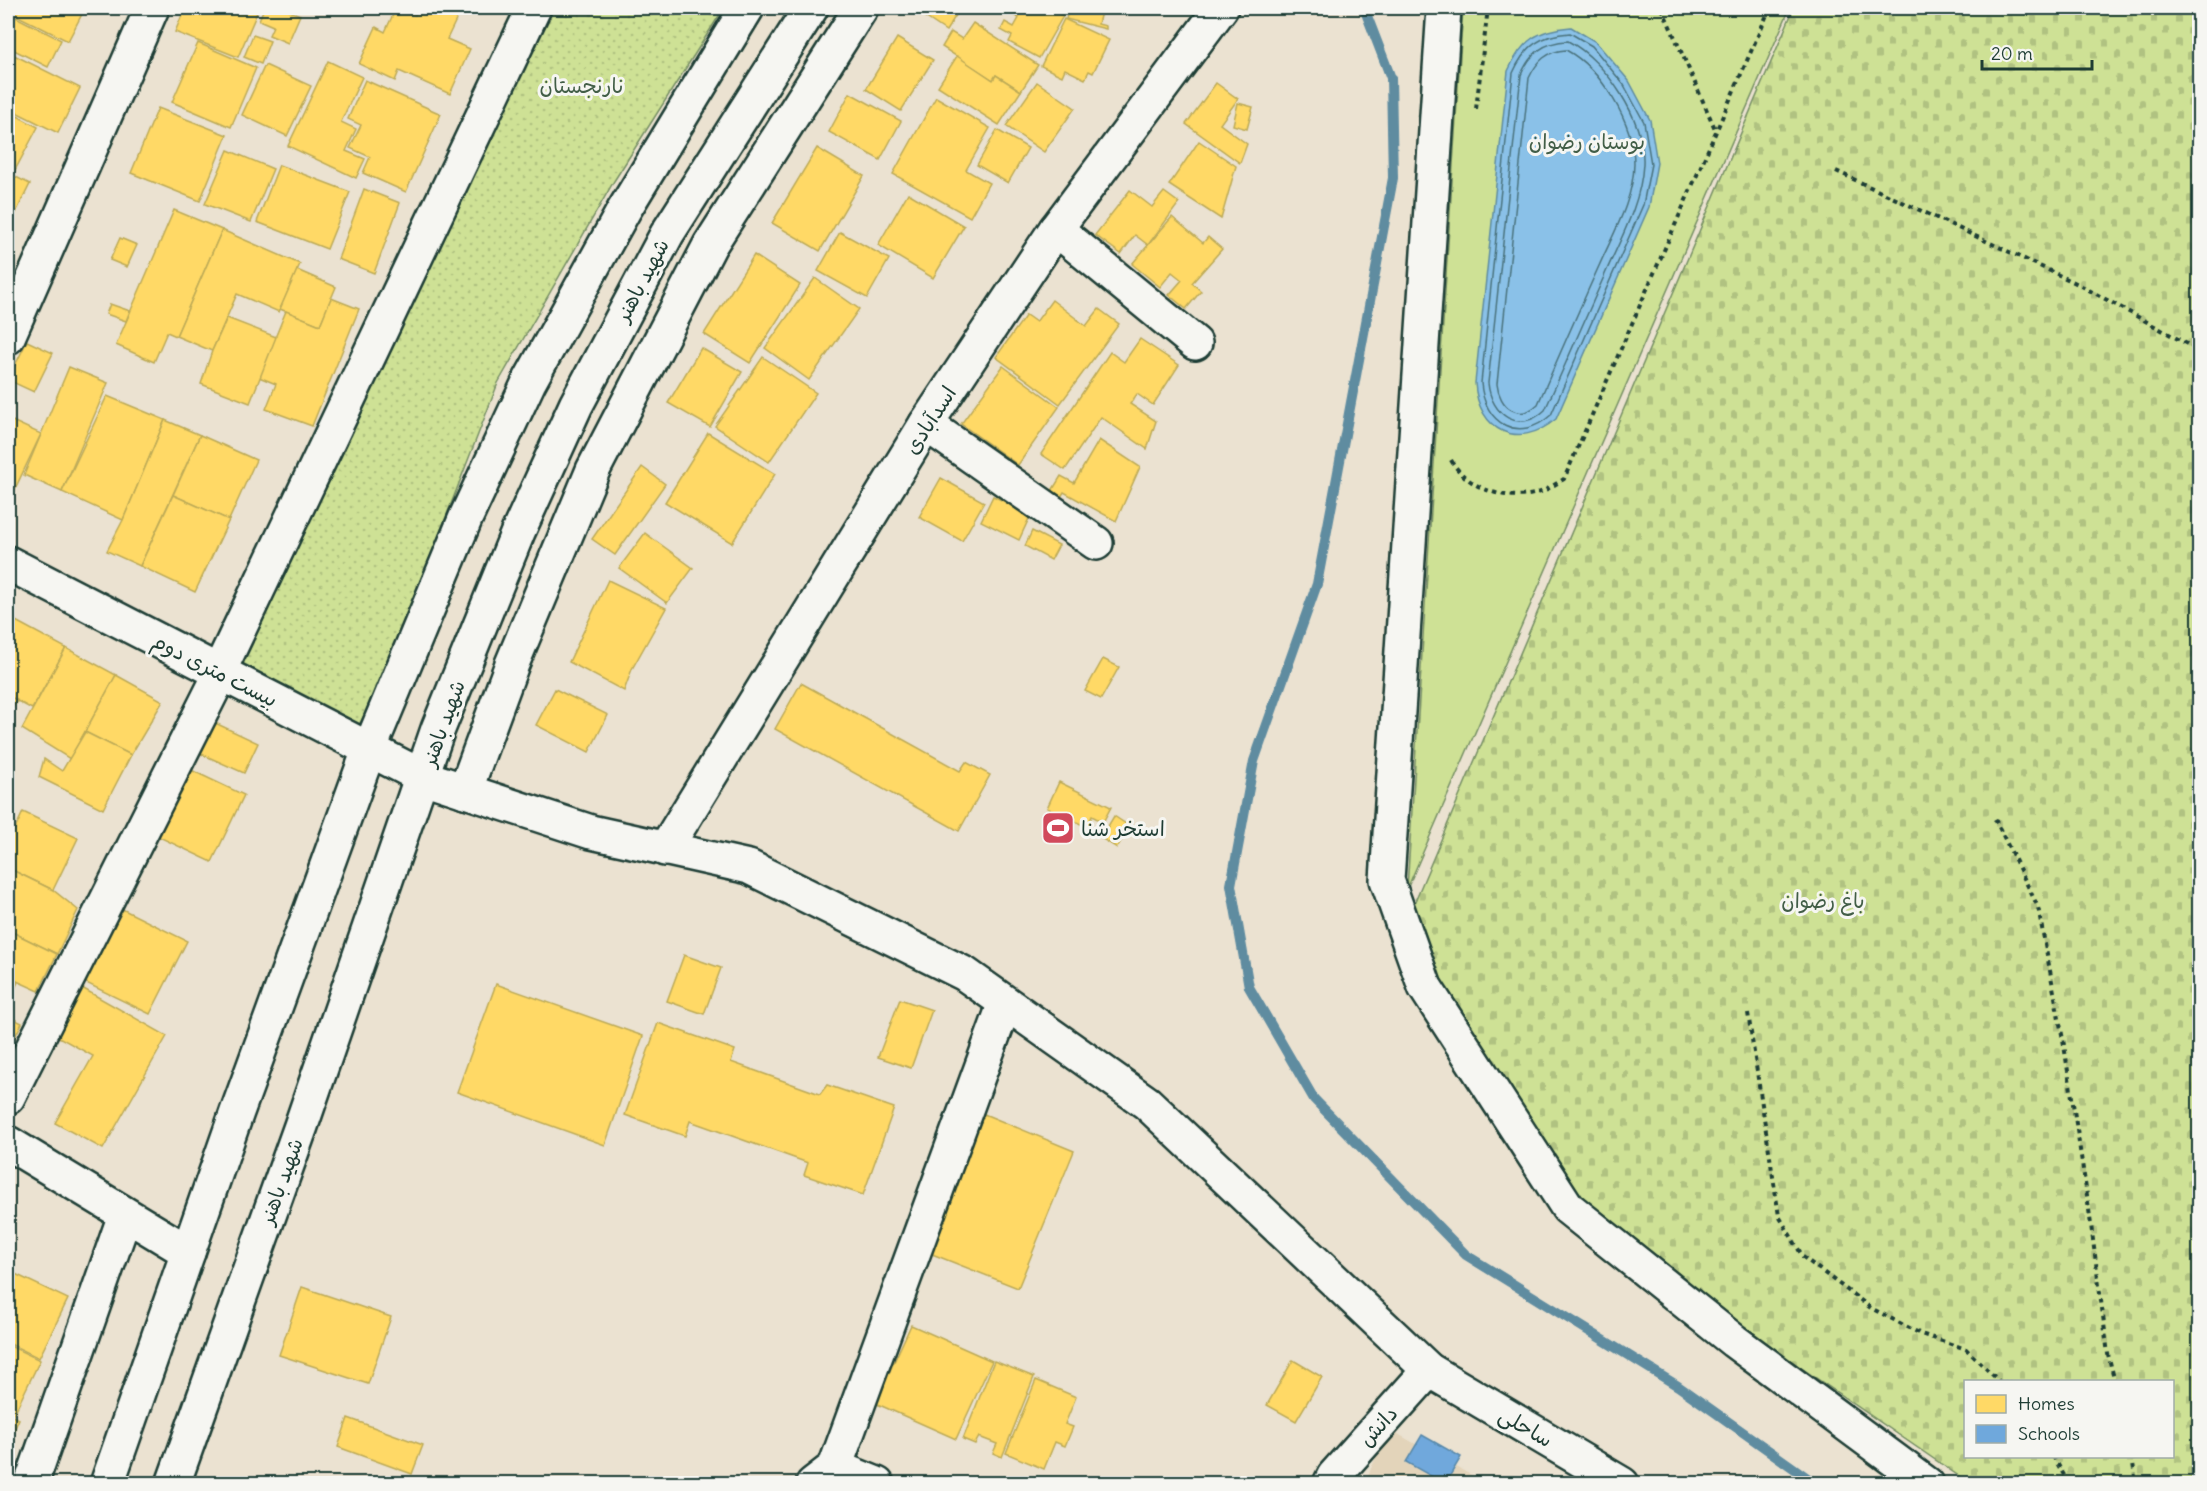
<svg xmlns="http://www.w3.org/2000/svg" width="2207" height="1491" font-family="Delius,'Playpen Sans Arabic',sans-serif">
<style>
.built{fill:#e3d4ba}
.cemetery{fill:url(#cemetery-stones);stroke:#768f64;stroke-width:1.5;fill-rule:evenodd}
.park{fill:#cee195;stroke:#768f64;stroke-width:1.5}
.garden{fill:url(#garden-dots);stroke:#768f64;stroke-width:1.5}
.water{fill:#8ac1e8;stroke:#5f8ca0;stroke-width:1.5}
.homes{fill:#ffd966;stroke:#bcaa57;stroke-width:1.5}
.schools{fill:#6fa8dc;stroke:#5788aa;stroke-width:1.5}
.lines{fill:none;stroke-linecap:round;stroke-linejoin:round}
.shore{stroke:#4a727c;stroke-width:1.5}
.stream{stroke:#5f8ca0;stroke-width:10}
.street-casing{stroke:#1f3d34;stroke-width:38}
.secondary-casing{stroke:#1f3d34;stroke-width:38}
.path{stroke:#1f3d34;stroke-width:4;stroke-dasharray:4.5 4.5;stroke-linecap:butt}
.street{stroke:#f6f6f2;stroke-width:33}
.secondary{stroke:#f6f6f2;stroke-width:33}
.labels{text-anchor:middle;dominant-baseline:central;stroke-width:6;stroke-linejoin:round;paint-order:stroke}
.park-label{font-size:21px;fill:#425e47;stroke:#f6f6f2}
.street-label{font-size:21px;fill:#1f3d34;stroke:#f6f6f2}
.poi-label{font-size:21px;fill:#1f3d34;stroke:#f6f6f2;text-anchor:start}
</style>
<defs>
<pattern id="cemetery-stones" width="16" height="16" patternUnits="userSpaceOnUse" patternTransform="scale(1.5)"><rect width="16" height="16" fill="#cee195"/><path d="M2 7V4a2 2 0 0 1 4 0v3zM10 15v-3a2 2 0 0 1 4 0v3z" fill="#b0c281"/></pattern>
<pattern id="garden-dots" width="8" height="8" patternUnits="userSpaceOnUse" patternTransform="scale(1.5)"><rect width="8" height="8" fill="#cee195"/><path d="M2 2h.1M6 6h.1" fill="none" stroke="#b0c281" stroke-width="1.8" stroke-linecap="round"/></pattern>
</defs>
<rect width="100%" height="100%" fill="#ebe2d1"/>
<filter id="ink" filterUnits="userSpaceOnUse"><feTurbulence type="fractalNoise" baseFrequency=".0167" numOctaves="2"/><feDisplacementMap in="SourceGraphic" scale="12" xChannelSelector="R" yChannelSelector="G"/><feConvolveMatrix kernelMatrix="1 2 1 2 8 2 1 2 1" color-interpolation-filters="sRGB"/></filter>
<g filter="url(#ink)">
<polygon class="built" points="1389,1429 1485,1483 1364,1484"/>
<path class="cemetery" d="M 1794,8 L 2199,8 L 2199,1483 L 1969,1483 L 1568,1208 L 1404,927 ZM 1966,1382 L 2172,1382 L 2172,1456 L 1966,1456 Z"/>
<polygon class="park" points="1463,8 1790,8 1407,889"/>
<polygon class="garden" points="534,8 724,8 614,181 498,383 383,679 357,729 224,661"/>
<path class="water" d="M 1571,27 L 1596,42 L 1629,81 L 1650,120 L 1657,163 L 1649,207 L 1556,419 C 1518,451 1478,431 1475,383 L 1508,71 C 1522,40 1537,30 1571,27 Z"/>
<g class="homes">
<polygon points="8,8 74,8 83,12 68,41 8,11"/>
<polygon points="185,8 259,8 238,57 175,32"/>
<polygon points="264,8 282,8 300,15 288,43 269,35 273,26 259,20"/>
<polygon points="396,8 415,15 418,8 438,8 458,16 447,39 470,49 450,94 399,71 395,81 359,64 376,27 385,32"/>
<polygon points="929,8 957,8 960,9 946,31 925,17 930,8"/>
<polygon points="1015,8 1035,8 1043,12 1045,8 1048,8 1063,16 1039,58 1009,42 1012,36 1001,30 1005,22 1014,27 1019,18 1011,14"/>
<polygon points="1056,8 1102,8 1098,24 1106,26 1106,29 1066,19 1068,11"/>
<polygon points="8,13 61,40 48,67 8,47"/>
<polygon points="1064,19 1109,40 1093,73 1089,71 1085,79 1065,69 1062,76 1041,66"/>
<polygon points="973,23 1038,65 1021,91 996,75 993,80 942,47 951,32 962,39"/>
<polygon points="253,35 270,41 261,64 244,57"/>
<polygon points="897,38 933,60 901,111 866,89"/>
<polygon points="198,43 256,68 231,127 172,102"/>
<polygon points="14,55 80,88 58,133 8,108 8,67"/>
<polygon points="957,56 993,80 996,75 1021,91 999,125 938,86"/>
<polygon points="328,61 362,77 341,122 356,129 346,151 365,159 356,178 288,146"/>
<polygon points="265,65 311,86 287,136 242,115"/>
<polygon points="365,80 441,114 406,192 363,173 370,157 350,148 361,125 348,119"/>
<polygon points="1037,82 1075,108 1044,152 1006,126"/>
<polygon points="1216,83 1238,99 1220,124 1247,144 1240,163 1186,124"/>
<polygon points="850,93 901,121 880,160 829,132"/>
<polygon points="936,97 990,128 966,170 989,183 970,217 893,174"/>
<polygon points="1238,103 1253,107 1247,129 1233,125"/>
<polygon points="158,108 227,135 200,201 131,173"/>
<polygon points="8,111 38,127 14,172 8,169"/>
<polygon points="997,130 1028,148 1008,183 977,165"/>
<polygon points="1199,141 1236,166 1221,219 1169,185"/>
<polygon points="817,148 864,176 820,251 772,223"/>
<polygon points="228,150 273,169 251,222 205,204"/>
<polygon points="279,165 350,192 327,249 257,222"/>
<polygon points="8,173 30,184 8,229"/>
<polygon points="364,189 400,203 374,273 338,259"/>
<polygon points="1130,190 1152,207 1164,192 1179,203 1148,245 1135,235 1121,254 1095,235"/>
<polygon points="908,193 964,226 933,278 878,245"/>
<polygon points="174,210 222,230 176,336 167,332 154,362 116,345"/>
<polygon points="1172,217 1203,243 1208,237 1222,249 1192,283 1201,291 1186,309 1169,295 1182,280 1172,272 1160,287 1132,264"/>
<polygon points="222,230 300,264 279,312 237,294 212,351 176,336"/>
<polygon points="840,232 889,259 867,298 818,271"/>
<polygon points="120,238 137,245 127,267 110,260"/>
<polygon points="754,255 800,285 750,363 704,334"/>
<polygon points="297,270 336,287 320,325 280,309"/>
<polygon points="815,278 859,309 809,380 765,348"/>
<polygon points="331,298 359,309 312,426 266,409 276,384 259,377 286,311 320,325"/>
<polygon points="1052,300 1086,326 1099,309 1119,324 1060,404 996,357 1026,315 1036,322"/>
<polygon points="110,304 130,311 126,321 106,314"/>
<polygon points="227,318 276,337 250,403 201,384 212,351"/>
<polygon points="1140,339 1179,365 1153,405 1137,394 1130,404 1156,421 1147,449 1101,417 1065,470 1041,454 1110,352 1124,362"/>
<polygon points="27,341 53,353 34,392 8,380"/>
<polygon points="701,348 742,372 710,427 668,403"/>
<polygon points="763,357 816,393 769,462 715,426"/>
<polygon points="1003,366 1059,407 1018,465 961,424"/>
<polygon points="69,367 108,383 62,492 24,475"/>
<polygon points="107,396 165,420 123,520 62,492"/>
<polygon points="8,419 41,434 14,491 8,487"/>
<polygon points="165,420 200,435 140,566 107,551 123,520"/>
<polygon points="708,433 775,474 732,543 665,502"/>
<polygon points="200,435 256,460 229,520 173,495"/>
<polygon points="1099,440 1140,467 1116,521 1064,492 1059,500 1050,494 1061,476 1074,483"/>
<polygon points="642,467 665,484 615,555 592,539"/>
<polygon points="941,478 984,502 962,541 919,517"/>
<polygon points="173,495 229,520 195,592 140,566"/>
<polygon points="993,496 1031,514 1019,540 981,521"/>
<polygon points="1032,531 1059,545 1051,560 1025,546"/>
<polygon points="645,533 693,568 667,603 619,568"/>
<polygon points="608,580 666,608 632,669 624,691 569,662"/>
<polygon points="12,619 66,648 32,709 8,696 8,626"/>
<polygon points="66,648 116,675 70,759 22,729"/>
<polygon points="1103,659 1119,667 1101,699 1085,691"/>
<polygon points="116,675 163,701 131,755 85,732"/>
<polygon points="801,683 960,771 966,762 990,775 959,831 775,729"/>
<polygon points="555,689 608,715 589,752 536,725"/>
<polygon points="8,696 17,700 8,718"/>
<polygon points="211,721 258,743 244,773 197,752"/>
<polygon points="85,732 131,755 103,809 39,777 44,759 62,771"/>
<polygon points="189,769 244,795 212,862 157,836"/>
<polygon points="1059,782 1111,807 1103,822 1092,816 1087,827 1047,808"/>
<polygon points="23,812 78,838 53,890 8,868 8,844"/>
<polygon points="1114,816 1129,826 1117,848 1101,838"/>
<polygon points="8,868 53,890 78,910 57,954 8,930"/>
<polygon points="114,905 187,941 150,1014 78,979"/>
<polygon points="8,930 57,954 39,991 8,977"/>
<polygon points="684,955 721,968 704,1014 667,1001"/>
<polygon points="8,977 18,982 8,1003"/>
<polygon points="496,984 643,1036 605,1145 457,1092"/>
<polygon points="82,988 167,1036 103,1149 55,1123 93,1056 55,1035"/>
<polygon points="900,999 932,1010 911,1068 878,1057"/>
<polygon points="8,1016 22,1023 8,1050"/>
<polygon points="658,1023 735,1050 731,1062 820,1094 827,1085 894,1108 863,1195 804,1175 808,1163 690,1121 685,1136 625,1115"/>
<polygon points="984,1114 1074,1151 1018,1288 927,1252"/>
<polygon points="11,1272 68,1299 39,1358 8,1343 8,1279"/>
<polygon points="302,1287 391,1317 368,1384 279,1355"/>
<polygon points="911,1325 992,1361 956,1439 875,1403"/>
<polygon points="8,1345 40,1360 14,1414 8,1411"/>
<polygon points="1293,1360 1322,1377 1296,1421 1267,1405"/>
<polygon points="994,1361 1034,1377 1002,1457 993,1453 997,1444 979,1437 975,1444 963,1439"/>
<polygon points="1036,1380 1076,1397 1065,1424 1073,1427 1065,1446 1055,1442 1044,1469 1006,1453"/>
<polygon points="8,1414 19,1419 8,1444"/>
<polygon points="348,1418 423,1445 412,1474 338,1447"/>
</g>
<polygon class="schools" points="1422,1435 1461,1457 1445,1484 1406,1462"/>
<g class="lines">
<g class="shore">
<path d="M 1570,33 L 1592,46 L 1624,85 L 1644,122 L 1651,164 L 1643,205 L 1551,415 C 1519,444 1484,424 1481,383 L 1513,73 C 1525,46 1540,35 1570,33 Z"/>
<path d="M 1568,41 C 1606,61 1645,120 1643,164 C 1641,203 1621,238 1606,272 C 1586,318 1565,364 1545,410 C 1519,435 1491,415 1488,383 L 1521,75 C 1530,53 1544,42 1568,41 Z"/>
<path d="M 1566,50 C 1601,69 1634,123 1634,163 C 1634,199 1613,234 1599,266 C 1578,312 1558,358 1538,404 C 1518,423 1499,406 1497,384 L 1529,78 C 1537,61 1547,51 1566,50 Z"/>
</g>
<polyline class="stream" points="1364,8 1391,78 1393,178 1317,584 1254,761 1231,885 1249,987 1314,1099 1466,1255 1678,1386 1816,1484"/>
<defs>
<g id="street">
<polyline points="1444,8 1387,880 1425,987 1568,1208 1734,1341 1927,1484"/>
<polyline points="1056,229 1195,343"/>
<polyline points="8,337 152,8"/>
<polyline points="926,424 1096,543"/>
<polyline points="465,791 512,664 593,470 710,245 861,8"/>
<polyline points="665,849 926,424 1056,229 1221,8"/>
<polyline points="8,1097 221,673 224,661 534,8"/>
<polyline points="8,1143 188,1252"/>
<polyline points="835,1467 877,1484"/>
<polyline points="31,1484 125,1215"/>
<polyline points="813,1484 835,1467 1005,1003"/>
<polyline points="1330,1484 1334,1476 1429,1370"/>
</g>
<g id="secondary">
<polyline points="8,563 423,777 591,832 749,867 965,974 1147,1103 1429,1370 1622,1484"/>
<polyline points="107,1484 237,1112 369,750 466,517 529,382 624,210 747,8"/>
<polyline points="173,1484 301,1126 438,729 518,532 576,405 667,234 811,8"/>
</g>
</defs>
<use href="#street" class="street-casing"/>
<use href="#secondary" class="secondary-casing"/>
<g class="path">
<polyline points="1662,8 1716,131"/>
<polyline points="1476,109 1488,8"/>
<polyline points="1836,171 2078,284 2200,351"/>
<path d="M 1451,460 C 1468,490 1511,504 1543,491 C 1550,488 1557,483 1564,479 L 1770,8"/>
<polyline points="1995,819 2038,907 2064,1045 2088,1202 2108,1354 2115,1382"/>
<polyline points="1748,1013 1779,1216 1803,1257 1871,1308 1921,1334 1966,1349 2000,1382"/>
<polyline points="2200,1168 2200,1298"/>
<polyline points="2053,1456 2069,1484"/>
<polyline points="2132,1456 2136,1484"/>
</g>
<use href="#street" class="street"/>
<use href="#secondary" class="secondary"/>
</g>
</g>
<defs>
<symbol id="stadium-square" viewBox="-11 -11 22 22"><rect x="-9" y="-9" width="18" height="18" rx="4" fill="#d1495b" stroke="#f6f6f2"/><path d="M0-5a6.5 5 0 1 0 0 10a6.5 5 0 1 0 0-10ZM-3.5-1.8h7v3.6h-7Z" fill="#fff"/></symbol>
</defs>
<g fill-rule="evenodd">
<use href="#stadium-square" x="1039" y="809" width="38" height="38"/>
</g>
<g class="labels">
<g class="park-label">
<text x="582" y="85">نارنجستان</text>
<text x="1587" y="141">بوستان رضوان</text>
<text x="1823" y="900">باغ رضوان</text>
</g>
<g class="street-label">
<text transform="translate(642 280) rotate(-62)">شهید باهنر</text>
<text transform="translate(930 420) rotate(-57)">اسدآبادی</text>
<text transform="translate(215 670) rotate(27)">بیست متری دوم</text>
<text transform="translate(443 723) rotate(-70)">شهید باهنر</text>
<text transform="translate(281 1181) rotate(-70)">شهید باهنر</text>
<text transform="translate(1378 1426) rotate(-48)">دانش</text>
<text transform="translate(1526 1427) rotate(30)">ساحلی</text>
</g>
<g class="poi-label">
<text x="1081" y="828">استخر شنا</text>
</g>
</g>
<rect width="2207" height="1491" fill="none" stroke="#f6f6f2" stroke-width="30"/>
<rect x="15" y="15" width="2177" height="1461" fill="none" stroke="#1f3d34" stroke-width="2" filter="url(#ink)"/>
<rect x="1964" y="1380" width="210" height="78" fill="#f6f6f2" stroke="#a0aca6" stroke-width="1.5"/>
<rect x="1976" y="1395" width="30" height="18" fill="#ffd966" stroke="#a0aca6" stroke-width="1.5"/>
<text x="2018" y="1410" font-size="18" fill="#1f3d34">Homes</text>
<rect x="1976" y="1425" width="30" height="18" fill="#6fa8dc" stroke="#a0aca6" stroke-width="1.5"/>
<text x="2018" y="1440" font-size="18" fill="#1f3d34">Schools</text>
<path d="M1982 60v9h110v-9" fill="none" stroke="#1f3d34" stroke-width="3"/>
<text x="1991" y="60" font-size="18" fill="#1f3d34" stroke="#f6f6f2" stroke-width="4.5" paint-order="stroke">20 m</text>
</svg>
